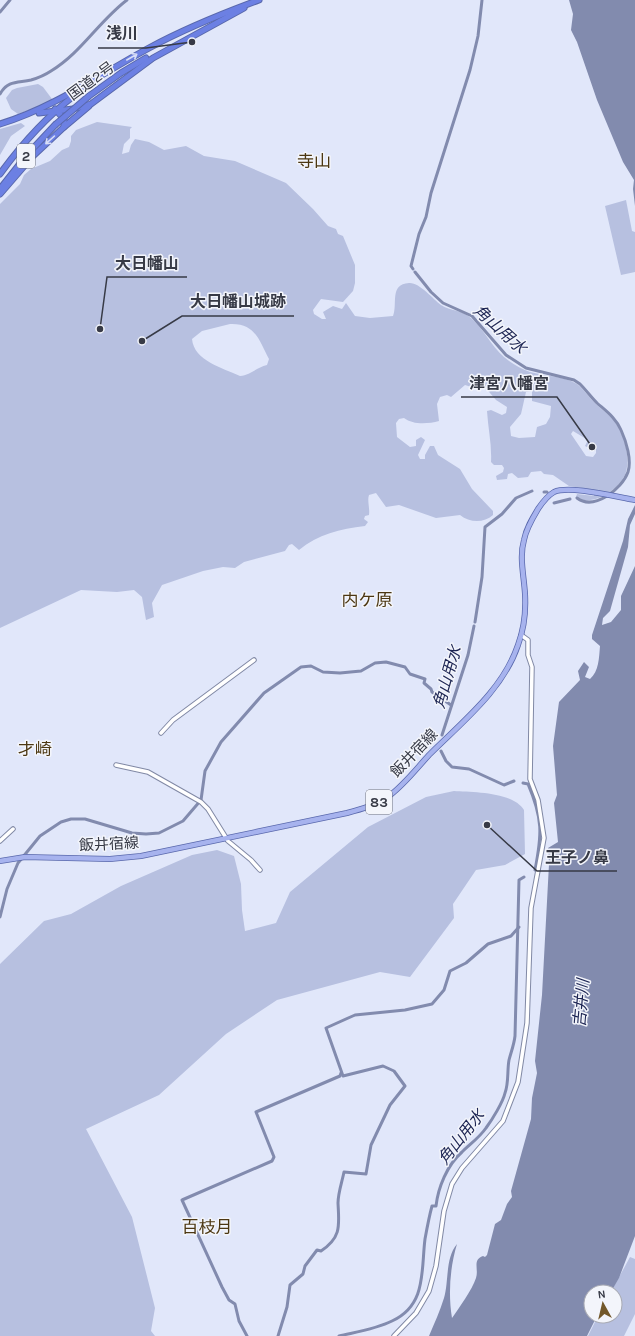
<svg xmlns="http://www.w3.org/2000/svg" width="635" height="1336" font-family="Karla,'Noto Sans JP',sans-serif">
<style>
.green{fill:#b7c0e0;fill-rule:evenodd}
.water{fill:#828bae}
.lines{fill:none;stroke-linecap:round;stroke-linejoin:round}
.canal{stroke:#828bae;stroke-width:3}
.minor-casing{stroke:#8189a5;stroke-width:5.5}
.major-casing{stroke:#5968ac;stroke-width:6}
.highway-casing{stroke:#5968ac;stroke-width:7}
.minor{stroke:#fff;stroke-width:3.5}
.major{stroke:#a7b3ee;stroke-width:4.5}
.highway{stroke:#6c80e3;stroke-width:5}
.highway-bridge-casing{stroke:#5968ac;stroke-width:7;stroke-linecap:butt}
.highway-bridge{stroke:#6c80e3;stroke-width:5}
.oneway{stroke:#d8def6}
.labels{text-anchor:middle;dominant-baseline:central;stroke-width:3;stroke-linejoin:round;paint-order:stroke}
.shield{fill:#f3f5fb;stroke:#6f727c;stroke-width:1}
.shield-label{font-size:14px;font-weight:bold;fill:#373a46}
.street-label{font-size:15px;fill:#373a46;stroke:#f3f5fb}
.water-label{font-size:16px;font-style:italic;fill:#1d2553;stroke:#f3f5fb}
.quarter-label{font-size:17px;fill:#4c3712;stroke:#f3f5fb}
.leader{fill:none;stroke:#373a46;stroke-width:1.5}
.callout-dot{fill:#373a46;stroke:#f3f5fb;stroke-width:1.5}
.callout-label{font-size:16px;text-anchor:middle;font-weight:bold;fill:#373a46;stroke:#f3f5fb;stroke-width:3;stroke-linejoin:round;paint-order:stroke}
</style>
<rect width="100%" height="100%" fill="#e1e7fa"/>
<g class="green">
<polygon points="38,84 43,87 52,99 46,104 18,114 11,109 6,98 12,90 17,88"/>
<path d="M 97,122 L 132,127 L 130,129 L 130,138 L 124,144 L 122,154 L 129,152 L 131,145 L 135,139 L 149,142 L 164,150 L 186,146 L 204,156 L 235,161 L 286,183 L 313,209 L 328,226 L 336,229 L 338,234 L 343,236 L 355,265 L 355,283 L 353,291 L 343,302 L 321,299 L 313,310 L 314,314 L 322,319 L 326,319 L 323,312 L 333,306 L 342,309 L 346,303 L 355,316 L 370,318 L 393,316 C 398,304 389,284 409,283 C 419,282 433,299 441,305 C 450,311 463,310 471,318 C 484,329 491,346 504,357 C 511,363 521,369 530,372 C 545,376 563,376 577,384 C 584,389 589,398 596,404 C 603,411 612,416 617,425 C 625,438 630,457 626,472 C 621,489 592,508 576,497 L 577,494 L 594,496 L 594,490 L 569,486 L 553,475 L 544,474 L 541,471 L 531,472 L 528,477 L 518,478 L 512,473 L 508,474 L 507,479 L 497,480 L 496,476 L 503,472 L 504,468 L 502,465 L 494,465 L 491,462 C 492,445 488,428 487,411 L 491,410 L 502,415 L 506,413 L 507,407 L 496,400 L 484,386 L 478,389 L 465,385 L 451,397 L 447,395 L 440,397 L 437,404 L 439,421 C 428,424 413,425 404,418 L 399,419 L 396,423 L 397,437 L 410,447 L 416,446 L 416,440 L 421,437 L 425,440 L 418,455 L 420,459 L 425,459 L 425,455 L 430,446 L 434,446 L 438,455 L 460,469 L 472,489 L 493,511 L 493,515 C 484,523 470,523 460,515 L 436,518 L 399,505 L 386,507 L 376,493 L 369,495 C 367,500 370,509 369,515 L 365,516 L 364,519 L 368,522 L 365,526 C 340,529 318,534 299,550 L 292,544 L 289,545 L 285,551 L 244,562 L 235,568 L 223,567 L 203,571 L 162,585 L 152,603 L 154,617 L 146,620 L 142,597 L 134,590 L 117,592 L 81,590 L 0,628 L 0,204 L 20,184 L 24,175 L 31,169 L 50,161 L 62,150 L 69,147 L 71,141 L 71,136 L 76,130 ZM 230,324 C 256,323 259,341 269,359 L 267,365 C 257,367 251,375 240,376 C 223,368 194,361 192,339 L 202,331 ZM 532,391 L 532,401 L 551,406 L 550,417 L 546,424 L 537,427 L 535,437 L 519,438 L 511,436 L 510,427 L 521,414 L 526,392 ZM 573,431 L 588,440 L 585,446 L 587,447 L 596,446 L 596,453 L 593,457 L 586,456 L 571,434 Z"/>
<polygon points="21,123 25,126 11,136 0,155 0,129"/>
<polygon points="626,200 632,231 635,232 635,272 621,275 605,206"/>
<path d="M 454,791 C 473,792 513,792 524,810 L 525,854 L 505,865 L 476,870 L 453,904 L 454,918 L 410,977 L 380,972 L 277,1000 L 226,1034 L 159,1095 L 86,1129 L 132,1217 L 155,1308 L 151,1331 L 155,1336 L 0,1336 L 0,964 L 44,921 L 71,914 L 121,886 L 192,855 L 217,850 L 234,856 L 241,884 L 242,910 L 245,931 L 276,923 L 290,892 L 368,827 L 426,797 Z"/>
<polygon points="630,1257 635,1259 635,1314 624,1336 588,1336 598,1316 615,1316 615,1292 611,1292"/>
</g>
<g class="water">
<polygon points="569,0 635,0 635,206 633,189 634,180 623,162 597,100 577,42 571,30 573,14"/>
<path d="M 635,505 L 635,514 L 630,525 L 628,547 L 610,611 L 603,618 L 602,625 L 611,622 L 621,610 L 621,596 L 635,566 L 635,1236 L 619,1278 L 611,1292 L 591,1292 L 591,1316 L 597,1316 L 587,1336 L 429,1336 C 434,1324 440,1311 444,1298 C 449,1282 445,1258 457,1244 C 450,1267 448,1294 452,1318 C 459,1308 472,1290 476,1278 C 479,1269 472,1260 483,1256 L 485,1257 L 487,1255 L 495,1224 L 501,1220 L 507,1204 L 512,1197 L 511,1191 L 531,1119 L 532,1098 L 537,1073 L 535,1061 L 542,995 L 549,864 L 548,848 L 558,842 L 554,803 L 557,795 L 553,746 L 559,702 L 580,680 L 578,671 L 584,662 L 589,667 L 585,677 L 590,679 C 599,671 599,658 600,646 L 592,639 L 592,635 L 623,541 L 628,519 Z"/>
</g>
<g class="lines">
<g class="canal">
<polyline points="0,12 10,0"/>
<path d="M 0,94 C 8,80 18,83 31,80 C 38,78 45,75 51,71 C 81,53 99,21 127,0"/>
<polyline points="413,269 411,266 419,234 426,217 431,193 470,70 478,36 482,0"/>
<path d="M 415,272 L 431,292 L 443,303 L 472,316 L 506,355 L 526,368 L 574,380 L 580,384 C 586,390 591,397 597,403 C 606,411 616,418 621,430 C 626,441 632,460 628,472 C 622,489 594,511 577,498"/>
<polyline points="544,492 547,492"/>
<polyline points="554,503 570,499"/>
<polyline points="475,622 482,577 485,527 502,514 516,498 532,491"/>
<polyline points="442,735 468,655 474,626"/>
<polyline points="441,751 446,761 452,767 469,769 504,785 514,781"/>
<path d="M 523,783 L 528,784 C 543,819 542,834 535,870"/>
<polyline points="0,917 7,889 18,863 40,836 61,822 71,819 85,819 132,833 146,834 159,833 183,821 201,800 205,771 221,742 264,693 301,667 311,666 323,672 340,673 361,671 375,663 386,662 405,667 410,674 425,679 424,683 431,689 432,692 451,705"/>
<polyline points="247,1336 239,1321 235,1304 229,1300 222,1287 182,1200 272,1161 274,1157 256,1112 340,1076 341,1073"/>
<path d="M 278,1336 L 287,1307 L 290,1285 L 303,1274 L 305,1266 L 317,1250 L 321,1251 C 342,1237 339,1225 338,1203 C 338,1193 342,1182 344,1172 L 366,1174 L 371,1145 L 390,1105 L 405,1086 L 394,1071 L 383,1066 L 343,1076 L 326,1028 L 355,1015 L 405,1010 L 432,1004 L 444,990 L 450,971 L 466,963 L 488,944 L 511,936 L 519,927"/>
<path d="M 339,1336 C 356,1332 376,1329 392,1321 C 427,1305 421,1270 425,1239 C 427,1228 429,1217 432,1206 L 436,1206 C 438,1188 447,1165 462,1152 C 470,1144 479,1138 486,1128 C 492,1120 503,1102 505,1093 C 509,1082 507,1071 509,1060 C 511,1052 514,1045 515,1036 L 519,880 L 524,877"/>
</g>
<defs>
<g id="minor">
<polyline points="161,733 173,720 254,660"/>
<polyline points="116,765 148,772 201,802 208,809 228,841 251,860 260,870"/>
<polyline points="0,841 13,829"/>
<polyline points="394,1336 416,1313 429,1291 436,1266 444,1211 452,1184 462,1168 503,1121 518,1082 527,1023 531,908 544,838 538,800 530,779 532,667 528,655 528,640 521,635"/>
</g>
<path id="major" d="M 0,861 L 25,857 L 110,859 L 141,856 L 347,813 C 362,809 376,805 389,796 C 404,785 417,768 429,755 C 462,722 503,690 518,645 C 524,629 526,611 525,594 C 524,576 519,557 524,540 C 526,529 532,519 538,509 C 542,503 547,496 554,492 C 570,485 616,497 635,500"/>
<g id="highway">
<polyline points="89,96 121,73 146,58"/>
<polyline points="39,113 73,109 91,104 153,58 244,8"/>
<path d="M 0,124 C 55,107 99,75 149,48 C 184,29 221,14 259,0"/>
<polyline points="64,127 89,106"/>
<path d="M 0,174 C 21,145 46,117 75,95"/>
<polyline points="0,189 26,156 55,125"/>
<polyline points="0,194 32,157 64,127 64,119 55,109"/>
</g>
</defs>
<use href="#minor" class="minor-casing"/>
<use href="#major" class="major-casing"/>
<use href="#highway" class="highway-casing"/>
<use href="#minor" class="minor"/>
<use href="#major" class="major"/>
<use href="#highway" class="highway"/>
<defs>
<polyline id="highway-bridge" points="55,125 89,96"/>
</defs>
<use href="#highway-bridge" class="highway-bridge-casing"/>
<use href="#highway-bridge" class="highway-bridge"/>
</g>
<defs><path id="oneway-shaft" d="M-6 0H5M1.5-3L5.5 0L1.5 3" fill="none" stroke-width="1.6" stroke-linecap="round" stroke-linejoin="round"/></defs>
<g class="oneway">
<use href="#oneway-shaft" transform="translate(132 57) rotate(-30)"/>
<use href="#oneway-shaft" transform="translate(50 140) rotate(138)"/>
</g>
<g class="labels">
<g class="shield">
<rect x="17" y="144" width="18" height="24" rx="3"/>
<rect x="366" y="790" width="26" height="24" rx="3"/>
</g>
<g class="shield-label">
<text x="26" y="156">2</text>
<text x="379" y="802">83</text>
</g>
<g class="street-label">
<text transform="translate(91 81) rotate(-36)">国道2号</text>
<text transform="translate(414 753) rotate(-46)">飯井宿線</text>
<text transform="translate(109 844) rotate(-3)">飯井宿線</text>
</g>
<g class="water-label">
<text transform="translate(500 329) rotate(42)">角山用水</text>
<text transform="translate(447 677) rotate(-74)">角山用水</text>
<text transform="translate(581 1003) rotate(-85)">吉井川</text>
<text transform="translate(461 1137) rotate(-52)">角山用水</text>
</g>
<g class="quarter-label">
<text x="314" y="161">寺山</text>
<text x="367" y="600">内ケ原</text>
<text x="35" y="749">才崎</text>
<text x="207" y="1227">百枝月</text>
</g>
</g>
<path class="leader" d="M192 42L146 48H98M100 329L107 277H187M142 341L182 316H294M592 447L557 397H461M487 825L537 871H617"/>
<g class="callout-dot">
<circle cx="192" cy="42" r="4"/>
<circle cx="100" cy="329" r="4"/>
<circle cx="142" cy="341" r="4"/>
<circle cx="592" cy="447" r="4"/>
<circle cx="487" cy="825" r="4"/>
</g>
<g class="callout-label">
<text x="122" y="39">浅川</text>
<text x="147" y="269">大日幡山</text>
<text x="238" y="307">大日幡山城跡</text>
<text x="509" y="389">津宮八幡宮</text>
<text x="577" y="863">王子ノ鼻</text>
</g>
<g transform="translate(603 1304) rotate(352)"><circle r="19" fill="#f3f5fb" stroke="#a8aab3"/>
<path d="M0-3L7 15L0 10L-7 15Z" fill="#73582a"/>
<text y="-6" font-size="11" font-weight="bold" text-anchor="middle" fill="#373a46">N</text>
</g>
</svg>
